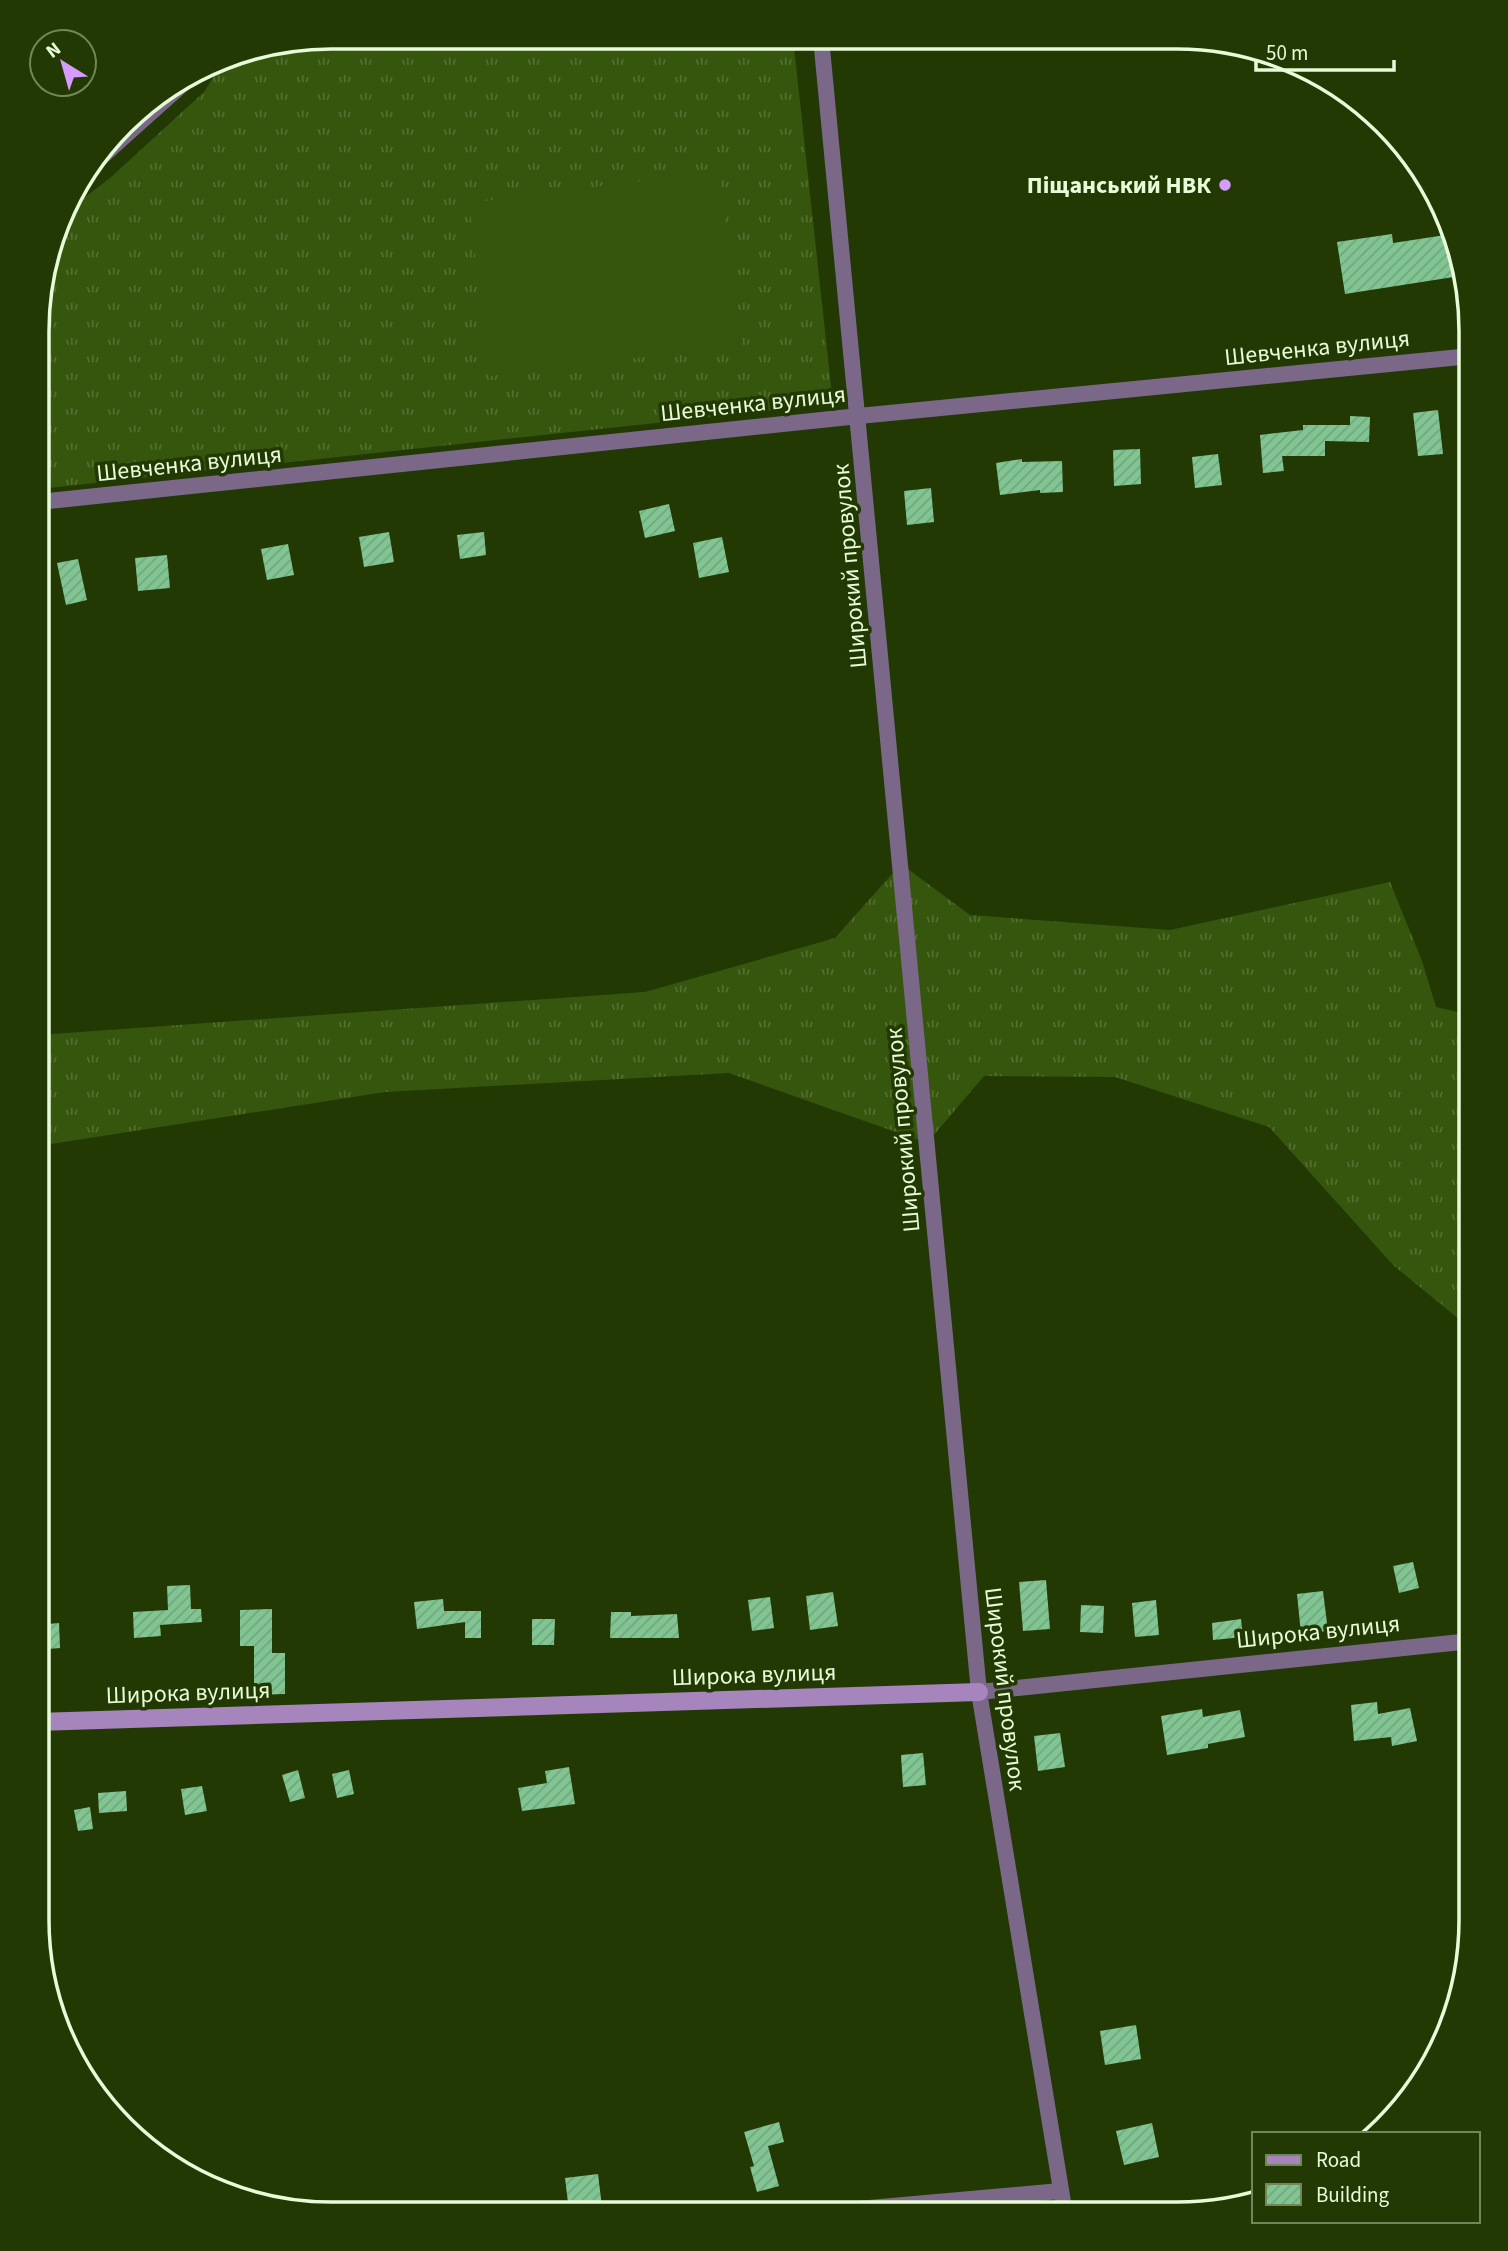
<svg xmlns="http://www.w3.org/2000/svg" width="1508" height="2251" font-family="'Source Sans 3',sans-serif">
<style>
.grass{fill:url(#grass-tufts)}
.garden{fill:#36560d}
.building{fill:url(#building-hatch)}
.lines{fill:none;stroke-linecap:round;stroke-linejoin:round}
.street{stroke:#7b6889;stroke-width:16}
.secondary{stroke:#a585bb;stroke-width:18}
.poi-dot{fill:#d59cfb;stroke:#223904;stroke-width:2.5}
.labels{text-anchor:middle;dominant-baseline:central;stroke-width:7;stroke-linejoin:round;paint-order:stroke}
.poi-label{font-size:24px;font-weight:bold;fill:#e8fbd8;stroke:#223904;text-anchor:end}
.street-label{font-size:24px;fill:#e8fbd8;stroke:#223904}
.rim{fill:none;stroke:#e8fbd8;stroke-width:3.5}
</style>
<defs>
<pattern id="grass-tufts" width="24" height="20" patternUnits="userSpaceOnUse" patternTransform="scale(1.75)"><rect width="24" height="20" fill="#36560d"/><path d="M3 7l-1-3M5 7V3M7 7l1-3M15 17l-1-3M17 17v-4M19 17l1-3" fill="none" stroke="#536f30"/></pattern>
<pattern id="building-hatch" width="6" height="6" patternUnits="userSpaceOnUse" patternTransform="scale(1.75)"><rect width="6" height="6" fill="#81c592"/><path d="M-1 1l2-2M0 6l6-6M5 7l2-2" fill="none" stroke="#72a67e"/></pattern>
</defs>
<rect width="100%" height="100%" fill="#223904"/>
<g class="grass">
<polygon points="331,37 793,38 833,404 39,489 39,292 67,211 110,178 204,92 225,59 236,52"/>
<polygon points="901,864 970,915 1170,930 1390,882 1422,961 1436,1007 1471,1015 1471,1329 1393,1265 1269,1127 1115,1077 984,1076 927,1143 729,1073 385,1092 38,1146 38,1035 645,992 835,938"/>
</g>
<polygon class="garden" points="719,171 741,345 490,376 469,203"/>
<g class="building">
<polygon points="1392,234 1393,243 1452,234 1460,276 1345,294 1337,242"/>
<polygon points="1438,410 1443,454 1418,456 1413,413"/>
<polygon points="1350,416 1370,417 1369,442 1325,441 1325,456 1282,456 1284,471 1263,473 1260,435 1303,430 1303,425 1350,425"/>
<polygon points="1140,449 1141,484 1114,486 1113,450"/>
<polygon points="1218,454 1222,485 1195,488 1192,457"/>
<polygon points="1022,459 1022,462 1062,461 1063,492 1040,493 1040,490 1000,495 996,463"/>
<polygon points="931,488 934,522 907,525 904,491"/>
<polygon points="669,504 675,531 645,538 639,511"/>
<polygon points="389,532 394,562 364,567 359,537"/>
<polygon points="484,532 486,555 460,559 457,535"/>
<polygon points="722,537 729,572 699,578 693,543"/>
<polygon points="288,544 294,575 267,580 261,549"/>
<polygon points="167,555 170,588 138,591 135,558"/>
<polygon points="78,559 87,600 66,605 57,563"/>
<polygon points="1413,1562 1419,1588 1399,1593 1393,1566"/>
<polygon points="1046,1580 1050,1629 1023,1631 1019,1582"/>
<polygon points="190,1585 191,1609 201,1609 202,1622 160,1625 161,1636 134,1638 133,1612 168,1610 167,1586"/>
<polygon points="1323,1591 1328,1631 1301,1634 1297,1594"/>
<polygon points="833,1592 838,1626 810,1630 806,1596"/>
<polygon points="770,1597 774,1628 752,1631 748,1600"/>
<polygon points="443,1599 444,1611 481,1611 481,1638 465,1638 465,1622 417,1629 414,1602"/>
<polygon points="1156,1600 1159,1635 1135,1637 1132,1603"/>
<polygon points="1081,1605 1104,1606 1103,1633 1080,1632"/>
<polygon points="272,1609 272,1653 285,1653 285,1694 254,1695 254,1646 240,1646 240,1610"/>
<polygon points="611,1612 631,1612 631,1616 677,1614 679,1638 610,1638"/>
<polygon points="532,1619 555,1619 554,1645 532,1645"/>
<polygon points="1241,1619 1243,1637 1213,1640 1212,1623"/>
<polygon points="59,1623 60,1648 37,1650 37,1625"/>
<polygon points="1377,1702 1378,1714 1410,1708 1417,1741 1392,1746 1391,1737 1354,1741 1351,1705"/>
<polygon points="1202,1709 1203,1717 1240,1710 1245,1737 1208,1744 1208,1748 1167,1755 1161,1716"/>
<polygon points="1060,1733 1065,1767 1038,1771 1034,1736"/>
<polygon points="923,1753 926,1785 903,1787 901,1755"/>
<polygon points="569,1767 575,1804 522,1811 518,1788 547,1783 545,1771"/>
<polygon points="298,1770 305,1798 290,1802 282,1775"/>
<polygon points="349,1770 354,1794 337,1798 332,1774"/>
<polygon points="202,1786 207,1811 185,1815 181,1789"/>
<polygon points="126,1791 127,1811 99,1813 98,1793"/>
<polygon points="90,1807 93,1829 78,1831 74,1810"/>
<polygon points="1136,2025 1141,2059 1105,2065 1100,2031"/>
<polygon points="779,2122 784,2142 768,2146 779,2186 757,2192 750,2167 754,2166 744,2132"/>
<polygon points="1152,2123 1159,2157 1124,2165 1116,2131"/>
<polygon points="598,2174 602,2207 569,2211 565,2178"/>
</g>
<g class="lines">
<g class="street">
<polyline points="821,38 979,1692 1065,2214"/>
<polyline points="89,168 185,82"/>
<polyline points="39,502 859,416 1471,356"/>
<polyline points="979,1692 1471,1641"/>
<polyline points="813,2213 1060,2191"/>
</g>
<polyline class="secondary" points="37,1722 979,1692"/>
</g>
<circle class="poi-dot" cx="1225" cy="185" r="7"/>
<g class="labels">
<g class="poi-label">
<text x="1211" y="185">Піщанський НВК</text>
</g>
<g class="street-label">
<text transform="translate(1317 348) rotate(-6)">Шевченка вулиця</text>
<text transform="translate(753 404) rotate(-6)">Шевченка вулиця</text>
<text transform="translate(189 464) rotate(-6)">Шевченка вулиця</text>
<text transform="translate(850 566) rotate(-95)">Широкий провулок</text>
<text transform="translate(903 1130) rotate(-95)">Широкий провулок</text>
<text transform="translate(1318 1632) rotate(-6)">Широка вулиця</text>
<text transform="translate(754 1675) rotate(-2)">Широка вулиця</text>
<text transform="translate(1005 1689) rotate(83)">Широкий провулок</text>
<text transform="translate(188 1693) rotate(-2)">Широка вулиця</text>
</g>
</g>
<path d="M0 0H1508V2251H0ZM331 49H1177A282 282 0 0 1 1459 331V1920A282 282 0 0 1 1177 2202H331A282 282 0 0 1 49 1920V331A282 282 0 0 1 331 49Z" fill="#223904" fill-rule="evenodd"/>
<path class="rim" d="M331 49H1177A282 282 0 0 1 1459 331V1920A282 282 0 0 1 1177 2202H331A282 282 0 0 1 49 1920V331A282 282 0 0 1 331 49Z"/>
<rect x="1252" y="2132" width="228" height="91" fill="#223904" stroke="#718759" stroke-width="2"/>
<rect x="1266" y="2155" width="35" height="10" fill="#a585bb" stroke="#718759" stroke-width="2"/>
<text x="1316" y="2167" font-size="21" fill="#e8fbd8">Road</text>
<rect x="1266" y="2184" width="35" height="21" fill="url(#building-hatch)" stroke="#718759" stroke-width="2"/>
<text x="1316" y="2202" font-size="21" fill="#e8fbd8">Building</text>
<g transform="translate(63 63) rotate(323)"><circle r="33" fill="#223904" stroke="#718759" stroke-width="2"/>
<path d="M0-5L12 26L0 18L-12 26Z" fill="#d59cfb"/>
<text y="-10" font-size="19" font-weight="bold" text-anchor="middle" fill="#e8fbd8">N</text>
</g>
<path d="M1256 60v10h138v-10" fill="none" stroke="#e8fbd8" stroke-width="3.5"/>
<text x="1266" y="60" font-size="21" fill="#e8fbd8" stroke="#223904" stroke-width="5" paint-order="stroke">50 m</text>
</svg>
